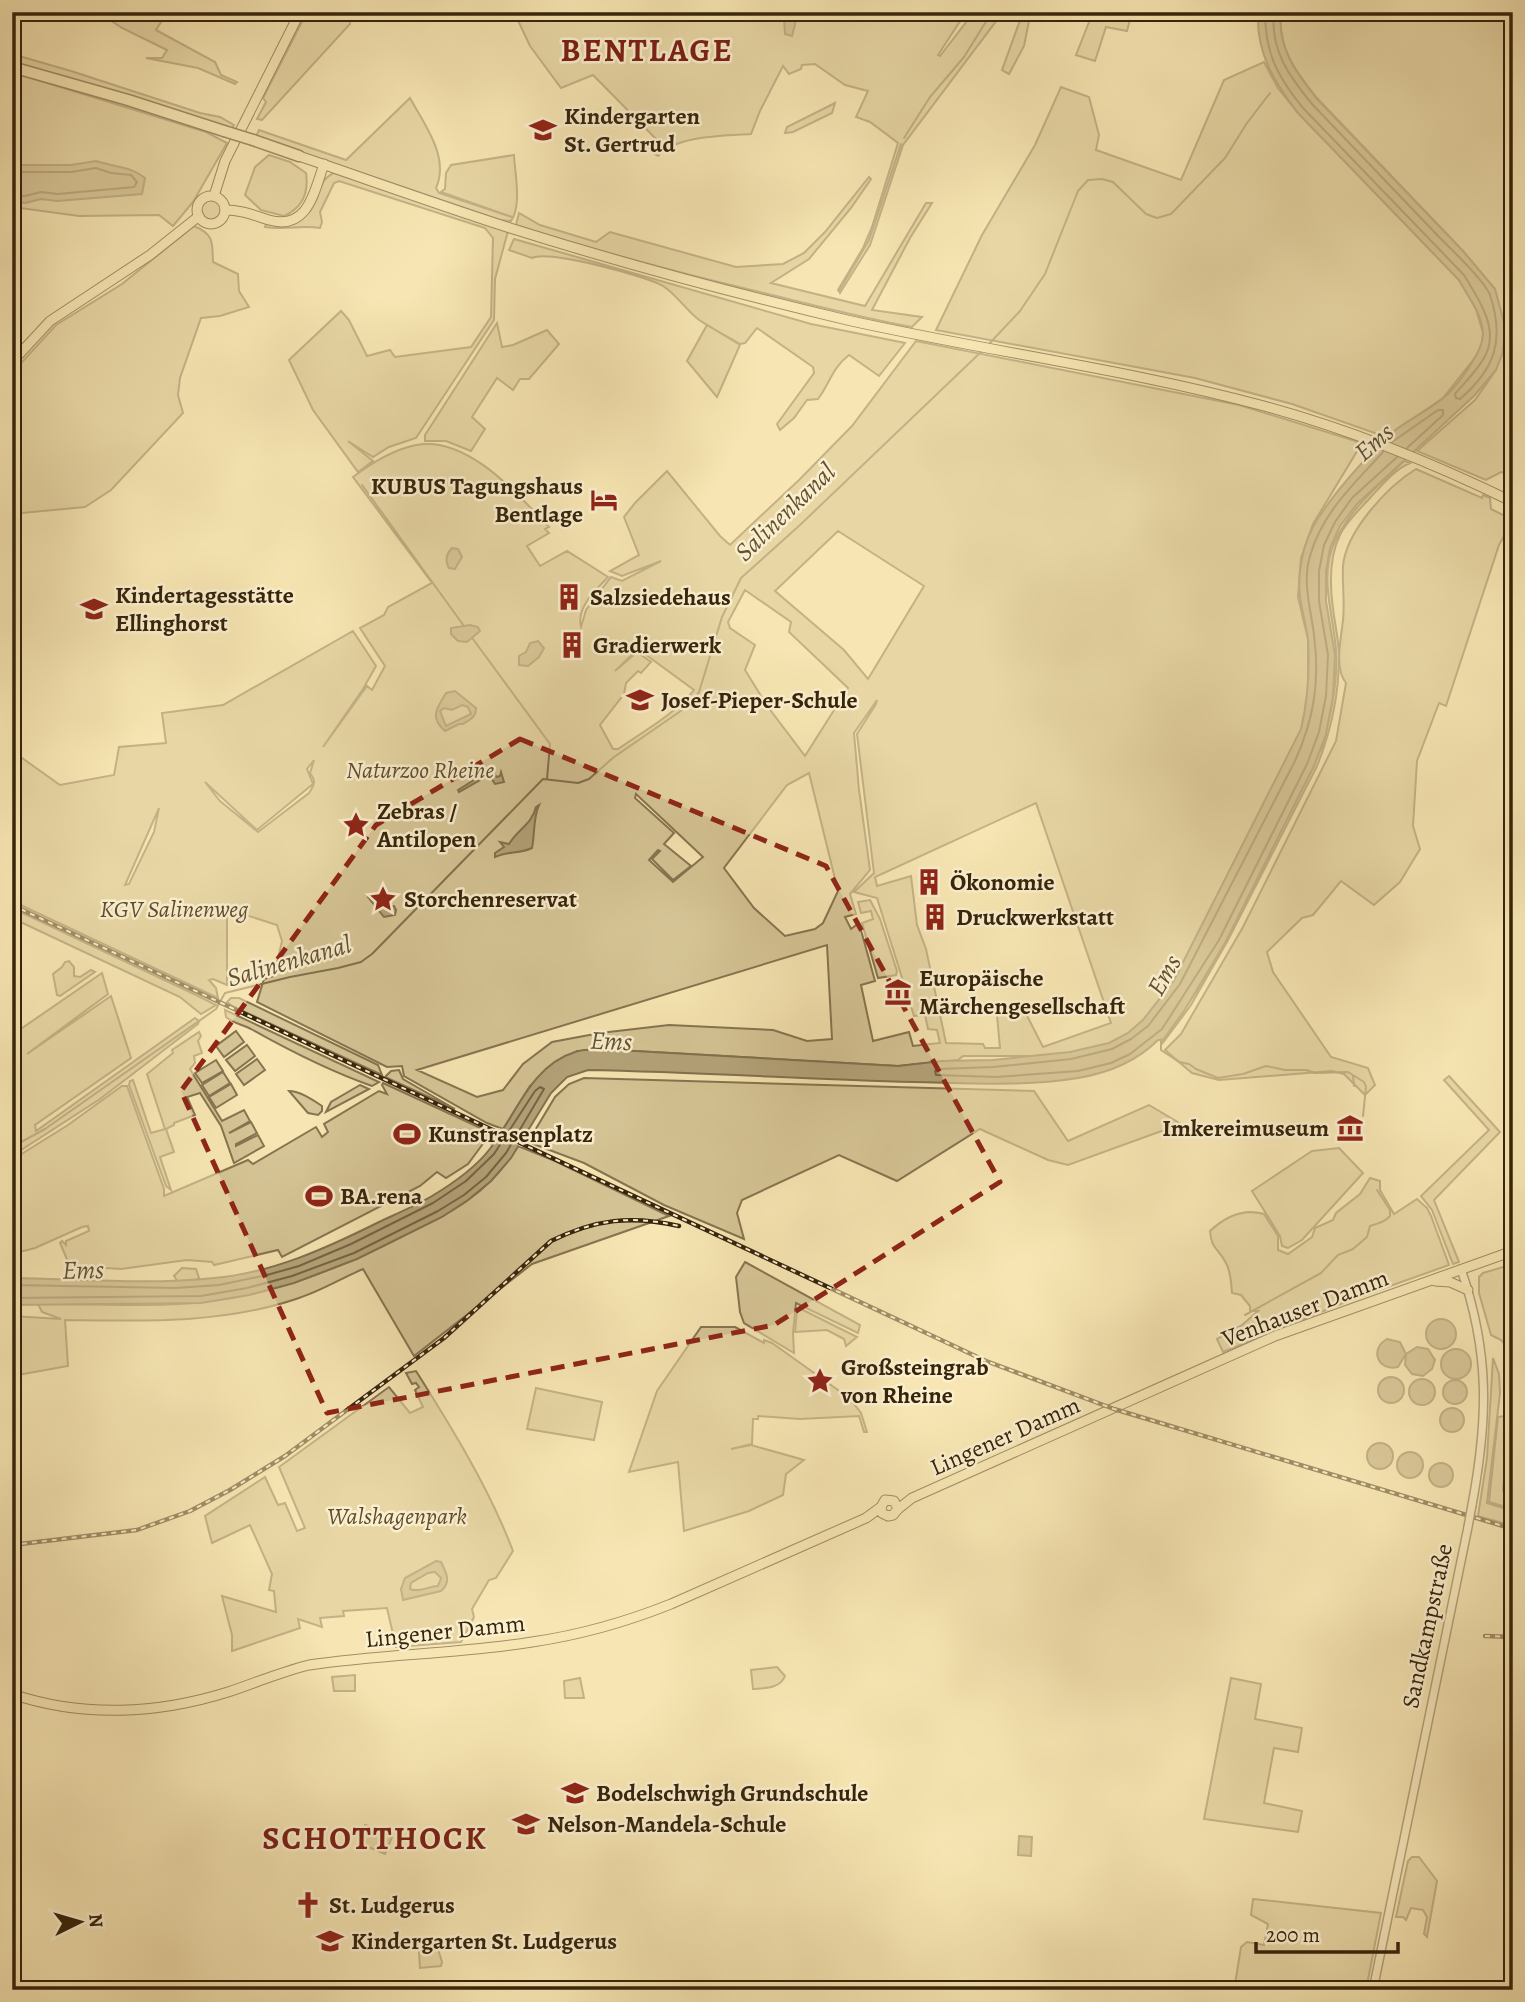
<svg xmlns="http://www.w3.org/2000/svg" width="1525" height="2002" font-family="Alegreya,serif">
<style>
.green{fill:#d6c596;stroke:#867450;stroke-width:2;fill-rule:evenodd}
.water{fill:#b5a47a;stroke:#82714e;stroke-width:2;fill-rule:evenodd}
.pier{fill:#f7e6b3}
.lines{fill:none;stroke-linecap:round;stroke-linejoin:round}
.shore{stroke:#766442;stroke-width:2}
.stream{stroke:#82714e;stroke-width:2}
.minor-casing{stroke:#665435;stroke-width:10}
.major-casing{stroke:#36240b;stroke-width:11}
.highway-casing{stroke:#36240b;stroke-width:13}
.minor{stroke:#faefce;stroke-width:7}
.major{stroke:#f7e6b3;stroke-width:9}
.highway{stroke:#f7e6b3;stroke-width:10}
.rail-casing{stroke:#36240b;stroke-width:4.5}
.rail{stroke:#faefce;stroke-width:2;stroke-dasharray:5;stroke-linecap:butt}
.minor-bridge-casing{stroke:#665435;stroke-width:10;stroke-linecap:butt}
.highway-bridge-casing{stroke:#36240b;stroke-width:13;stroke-linecap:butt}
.minor-bridge{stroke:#faefce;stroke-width:7}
.highway-bridge{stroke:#f7e6b3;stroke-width:10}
.marked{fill:none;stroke:#8f2418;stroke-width:5;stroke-dasharray:14 9;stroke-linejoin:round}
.labels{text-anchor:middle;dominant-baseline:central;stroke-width:5;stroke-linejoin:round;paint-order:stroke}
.poi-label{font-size:24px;font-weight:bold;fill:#36240b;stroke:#faefce;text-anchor:start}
.park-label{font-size:24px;font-style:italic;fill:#5e4c2e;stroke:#faefce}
.street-label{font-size:24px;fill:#36240b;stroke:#faefce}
.water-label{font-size:26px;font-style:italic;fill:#625132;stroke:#faefce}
.district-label{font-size:32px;font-weight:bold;letter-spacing:2px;fill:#7a1f14;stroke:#faefce}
</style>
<rect width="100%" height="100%" fill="#f7e6b3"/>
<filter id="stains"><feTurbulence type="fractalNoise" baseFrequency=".00286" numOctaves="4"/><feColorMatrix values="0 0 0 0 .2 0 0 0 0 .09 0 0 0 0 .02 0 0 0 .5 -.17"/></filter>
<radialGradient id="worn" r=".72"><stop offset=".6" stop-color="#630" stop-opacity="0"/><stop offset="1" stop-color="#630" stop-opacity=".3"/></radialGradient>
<g class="green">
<polygon points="98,12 167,12 156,30 215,62 221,75 237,82 235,84 198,68 146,58 162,58 167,50 122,28"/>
<polygon points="307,12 349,12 350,24 262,120 257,119 266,102 263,98"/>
<path d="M 514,12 L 966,12 L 938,55 L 940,56 L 974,12 L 1003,12 L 903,145 L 870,245 L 840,293 L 838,290 L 863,248 L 872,227 L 898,143 L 870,122 L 856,117 L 868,91 L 845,85 L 815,64 L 802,65 L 801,69 L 789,74 L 783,66 L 760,111 L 751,134 C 725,136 676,135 658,156 L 648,150 L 653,143 L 658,141 L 593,75 L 561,88 L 530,46 Z"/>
<polygon points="1023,12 1034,12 1029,21 1024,46 1009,74 1002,70"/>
<polygon points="1093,12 1132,12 1127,31 1106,27 1095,61 1076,55"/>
<path d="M 1281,12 L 1513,12 L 1513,475 L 1501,472 L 1486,480 L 1417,451 L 1475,400 L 1496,370 L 1495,289 L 1463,251 L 1316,97 C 1295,71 1278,48 1281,12 Z"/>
<polygon points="12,54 71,71 200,113 220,117 234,125 231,130 12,65"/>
<polygon points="1264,62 1278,88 1298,113 1459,280 1476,309 1483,333 1481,350 1443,398 1386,437 1292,404 1195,378 936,330 982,235 1035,145 1061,87 1089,97 1099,135 1096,150 1181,180 1224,80"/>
<polygon points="12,72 206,132 227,143 193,202 173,226 159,215 79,216 12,207"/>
<path d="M 410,98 C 424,124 450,157 436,188 L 439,193 L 512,217 L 441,192 L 445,189 L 446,173 L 451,165 L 514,155 C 515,175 522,205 511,221 L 500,220 L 256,137 L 259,130 L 346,160 Z"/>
<polygon points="835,103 832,113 793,132 785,133 787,127"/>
<path d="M 269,155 L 290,162 L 306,173 C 309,193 302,208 284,216 L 261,210 L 245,195 L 255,167 Z"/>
<path d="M 334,173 L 508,231 L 495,279 L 494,320 L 490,326 L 416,438 L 389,447 L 373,457 L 348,441 L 373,461 L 358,472 L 313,410 L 289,360 L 341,311 L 349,320 L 367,356 L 390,350 L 395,357 L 471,347 L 491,317 L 493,238 L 485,228 L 339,181 L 334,183 L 320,212 L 322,222 L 320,228 C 301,225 284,230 265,227 L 266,224 C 328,229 307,184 334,173 Z"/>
<path d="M 869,177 L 871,179 L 851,208 L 809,259 L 771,283 L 865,306 L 926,203 L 932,203 L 910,238 L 872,310 L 922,317 L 912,327 C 857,317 802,302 747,289 C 669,270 592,250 516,225 L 519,213 L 540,225 L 596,242 L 610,232 L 736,267 L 783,264 L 804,253 L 825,232 Z"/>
<circle cx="211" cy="210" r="11"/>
<path d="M 194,226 C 215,235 212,243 213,262 L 238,274 L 239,291 L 249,307 L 220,316 L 201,318 L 180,378 L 178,395 L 183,413 L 111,490 L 85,507 L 12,514 L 12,373 L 56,325 L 122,284 Z"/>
<path d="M 514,239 L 811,324 L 905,343 L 879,376 L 849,355 C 832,368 830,383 818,399 L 807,400 L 794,418 L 780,430 L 777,424 L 814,373 L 813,367 L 757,328 L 745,343 L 740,344 C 728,337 707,326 698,319 C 685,309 677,295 663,286 C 646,276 549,250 532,258 L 509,250 Z"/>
<polygon points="497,323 502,347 513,345 547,330 559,344 529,379 520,379 513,390 497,378 472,417 485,429 471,451 446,441 425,441 425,435"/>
<polygon points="707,325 740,345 717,397 687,361"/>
<path d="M 916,341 L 1239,405 L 1362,443 L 1313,524 L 1301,558 L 1298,597 L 1308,639 L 1308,712 L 1278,796 L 1182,972 L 1156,1008 L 1128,1034 L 1109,1046 L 1040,1059 L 1035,1056 L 963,1056 L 958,1060 L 898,1066 L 617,1050 L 577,1051 L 530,1086 L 503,1129 L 487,1123 L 404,1076 L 402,1066 L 387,1067 L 257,1002 L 264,979 L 274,976 L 282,941 L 277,925 L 227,909 L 227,985 L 213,979 L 209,980 L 216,988 L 218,998 L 12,901 L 12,793 L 15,781 L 12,780 L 12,755 L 22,758 L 60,785 L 114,775 L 119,747 L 166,743 L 162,713 L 223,705 L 353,631 L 376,666 L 363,689 L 323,747 L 367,686 L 372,690 L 385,666 L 360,628 L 384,615 L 388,607 L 432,583 L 353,477 C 372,463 392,450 416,445 C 467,435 517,494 549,527 L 545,529 L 549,533 L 527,546 L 540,566 L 567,551 L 608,577 C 596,590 576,607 581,627 L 586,610 L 611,577 L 622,581 L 661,561 L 622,576 L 610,571 L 639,555 L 624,517 L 635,503 L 667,471 L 720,536 L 730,545 L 799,480 L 852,426 ZM 838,531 L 924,586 L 868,679 L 844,650 L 775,591 ZM 745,590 L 791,622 L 789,632 L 848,688 L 805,756 L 768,707 L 745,670 L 755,645 L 730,628 L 728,622 ZM 638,649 L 694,690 C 675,714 644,731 618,749 L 613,749 L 600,725 L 624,694 L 626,683 L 638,671 L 641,673 L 651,662 L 637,652 L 615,671 ZM 877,700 L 876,704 L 857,734 L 874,873 L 854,892 L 877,898 L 914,1016 L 925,1015 L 928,1029 L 937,1030 L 940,1043 L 913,1046 L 909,1032 L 873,1041 L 861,985 L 875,981 L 859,923 L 851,929 L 845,917 L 856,914 L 850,894 L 870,870 L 859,790 L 854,733 ZM 314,760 L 310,773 C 316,781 315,784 309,793 L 258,832 L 220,801 L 205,782 L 257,830 L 313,784 L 307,769 ZM 809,773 L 838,891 L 823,923 L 815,929 L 785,936 L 754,908 L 724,868 L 787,785 ZM 636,794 L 703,857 L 673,882 L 649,860 L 658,850 L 660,851 L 652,859 L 673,880 L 691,866 L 664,844 L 674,833 L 635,798 ZM 1036,803 L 1111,1023 L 1043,1047 L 1022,1006 L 997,1015 L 1000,1048 L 985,1048 L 983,1044 L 946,1043 L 926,949 L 917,925 L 911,876 L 877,886 L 875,877 ZM 159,808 L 154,832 L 129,884 L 125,885 ZM 827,945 L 832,1039 L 807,1041 L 773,1030 L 669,1025 L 600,1033 L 552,1042 L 523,1064 L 503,1090 L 477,1097 L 417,1070 Z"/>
<path d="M 1404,461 L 1410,463 C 1395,469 1381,486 1370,498 C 1360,509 1346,522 1340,535 C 1329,557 1330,587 1333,609 C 1335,625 1339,641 1339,657 C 1339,695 1331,731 1317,766 L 1228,940 L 1191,1005 L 1162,1044 L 1163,1040 L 1203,982 L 1322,747 C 1330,717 1338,684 1336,652 C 1334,615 1318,577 1335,541 C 1350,509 1379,485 1404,461 Z"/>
<path d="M 1416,469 L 1482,498 L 1483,495 L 1490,498 L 1491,509 L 1513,520 L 1499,545 L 1446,706 L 1439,703 L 1417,761 L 1413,826 L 1420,849 L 1400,882 L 1374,905 L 1341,881 L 1313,915 L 1302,918 L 1267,952 L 1273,972 L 1331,1057 L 1368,1068 L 1375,1085 L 1365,1095 L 1344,1074 L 1332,1071 L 1219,1080 L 1192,1073 L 1165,1050 L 1181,1034 L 1243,927 L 1336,741 L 1346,683 C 1334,668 1341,639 1343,620 C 1345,602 1342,584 1343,566 C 1346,531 1388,486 1416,469 Z"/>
<polygon points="870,900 880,919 897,971 896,975 878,978 862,923 873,919 871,911 861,913 858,902"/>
<polygon points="12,908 194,994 216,1005 201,1014 180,997 12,918"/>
<polygon points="69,961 74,967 74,976 80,977 91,970 95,972 60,996 57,995 53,974 62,967 65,962"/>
<polygon points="102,973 108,994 27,1054 111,996 131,1058 35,1125 36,1131 195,1018 199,1021 198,1024 100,1099 12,1156 12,1035"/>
<polygon points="231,998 239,998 378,1065 382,1075 234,1007 227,1002"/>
<path d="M 225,1010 L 379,1082 L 372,1086 C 329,1071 290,1051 251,1029 C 243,1025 233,1023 226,1017 Z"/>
<polygon points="236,1031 244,1042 224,1057 216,1046"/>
<polygon points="199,1032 201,1036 198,1041 202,1053 194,1056 195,1063 190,1069 222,1121 244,1110 250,1121 229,1133 251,1122 257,1133 236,1144 236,1146 258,1135 264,1146 234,1163 221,1126 200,1093 187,1097 195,1115 174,1123 174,1125 166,1129 174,1152 160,1157 171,1190 166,1186 129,1085 130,1081 133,1080 151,1133 165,1129 147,1074 173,1053 172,1050"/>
<polygon points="247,1045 255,1056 235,1071 226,1060"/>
<polygon points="257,1059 265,1070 244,1085 236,1074"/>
<polygon points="216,1060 223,1071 202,1083 195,1073"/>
<polygon points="399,1070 403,1079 455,1109 385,1077 391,1071"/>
<polygon points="223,1072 230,1083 209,1096 202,1085"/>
<polygon points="1449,1076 1500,1132 1434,1200 1459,1262 1453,1264 1432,1210 1421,1196 1489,1130 1444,1080"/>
<polygon points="584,1078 1034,1091 1068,1141 1149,1105 1181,1124 1068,1165 1048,1160 980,1129 897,1181 839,1155 742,1200 737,1213 744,1239 664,1205 584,1163 528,1142 555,1097 569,1084"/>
<polygon points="383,1083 498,1136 492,1144 460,1129 485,1141 468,1164 446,1178 437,1172 420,1186 282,1257 278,1250 214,1265 212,1262 187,1260 121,1269 73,1266 69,1264 60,1243 62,1241 66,1245 66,1241 89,1231 88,1226 82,1227 35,1248 12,1254 12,1160 68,1125 122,1086 127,1086 164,1189 164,1196 248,1160 253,1164 316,1127 322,1137 328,1132 324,1124 379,1091 387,1094 382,1085"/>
<polygon points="231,1084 237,1095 216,1108 209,1097"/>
<polygon points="360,1085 369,1089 326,1112 331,1102"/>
<path d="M 289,1091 C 300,1091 313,1100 322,1106 L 322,1111 L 318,1115 L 308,1113 Z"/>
<path d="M 518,1146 L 555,1161 L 669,1216 L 532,1264 L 414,1356 L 363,1269 C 342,1278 321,1291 299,1298 C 224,1324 143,1321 65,1320 L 68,1366 L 12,1376 L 12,1316 L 61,1319 L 42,1312 L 38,1304 C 92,1303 148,1308 202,1302 C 274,1295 340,1268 403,1236 C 425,1225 448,1215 468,1200 C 488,1186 505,1167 518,1146 Z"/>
<polygon points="1339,1148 1363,1173 1302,1240 1288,1248 1282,1246 1280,1236 1252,1191 1312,1151"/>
<path d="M 1370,1178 L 1380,1181 L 1380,1190 L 1394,1214 L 1417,1199 L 1427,1208 L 1431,1216 L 1449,1265 L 1348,1301 L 1223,1352 L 1217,1339 L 1242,1325 L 1258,1311 L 1250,1311 L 1250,1306 L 1241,1295 L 1232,1293 C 1231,1282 1231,1272 1226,1263 C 1219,1249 1211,1249 1210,1231 C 1225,1217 1243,1208 1264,1214 L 1278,1236 L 1278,1250 L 1288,1254 L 1312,1237 L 1315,1228 L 1333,1220 L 1336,1213 L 1360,1194 Z"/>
<polygon points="745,1262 860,1325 858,1333 796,1303 793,1333 794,1353 744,1323 740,1312 736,1277"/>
<path d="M 1513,1264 C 1513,1268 1514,1273 1513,1277 C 1508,1292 1502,1286 1507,1306 L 1513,1306 L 1513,1353 L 1501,1340 L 1491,1335 L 1479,1293 L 1479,1277 L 1483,1273 Z"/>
<polygon points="182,1268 196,1269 199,1278 195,1281 178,1282 174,1276"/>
<polygon points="801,1309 857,1337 846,1346 844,1339 827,1330 795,1332 797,1310"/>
<polygon points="735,1327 764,1343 764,1340 772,1343 838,1390 854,1404 861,1413 867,1432 864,1432 859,1416 800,1419 758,1416 758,1419 753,1419 752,1444 731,1449 751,1445 804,1460 786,1474 783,1495 749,1511 684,1531 678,1462 629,1472 657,1391 701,1327"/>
<polygon points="1493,1358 1499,1374 1500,1393 1487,1503 1513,1511 1513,1526 1478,1516 1487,1458"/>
<path d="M 416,1371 C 452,1428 489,1488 513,1551 L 496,1578 L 489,1580 L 472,1609 L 474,1617 L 461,1642 L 396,1647 L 387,1608 L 343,1611 L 344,1616 L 320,1618 L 322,1627 L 298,1619 L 300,1628 L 232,1651 L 232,1635 L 222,1596 L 276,1612 L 274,1591 L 269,1590 L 272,1574 L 250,1525 L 212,1543 L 205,1516 L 265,1477 L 278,1505 L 285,1503 L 297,1531 L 305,1528 L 279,1467 L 389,1387 L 410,1413 L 423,1407 L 415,1390 L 419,1387 L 416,1383 L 412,1384 L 406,1373 Z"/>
<polygon points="536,1388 602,1402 594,1440 527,1429"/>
<polygon points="1510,1415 1513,1418 1513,1439 1507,1440 1506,1498 1513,1498 1513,1509 1489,1502 1498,1417"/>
<path d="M 777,1667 L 785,1676 C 780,1689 764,1688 753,1689 L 751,1670 Z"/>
<polygon points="355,1675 355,1691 334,1691 332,1677"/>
<polygon points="580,1678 584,1698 565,1698 564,1681"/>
<polygon points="1231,1678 1261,1684 1255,1719 1302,1728 1298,1752 1274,1748 1264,1803 1302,1811 1298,1832 1204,1819"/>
<polygon points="365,1825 386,1832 392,1837 385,1854 359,1843"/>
<polygon points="1412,1857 1419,1857 1437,1881 1427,1937 1424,1934 1427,1917 1423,1910 1411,1908 1406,1920 1403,1917 1396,1917 1408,1861"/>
<polygon points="1253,1899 1381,1913 1366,1990 1234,1990 1241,1947 1247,1942 1264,1945 1268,1924 1251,1915"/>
<polygon points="437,1946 442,1962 441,1966 420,1968 419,1952"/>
</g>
<g class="water">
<path d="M 1258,12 L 1281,12 C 1277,48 1296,72 1317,99 L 1463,251 L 1495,289 L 1505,326 L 1503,352 L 1496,370 L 1474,396 L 1358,503 L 1340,526 L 1330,548 L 1326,571 L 1326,601 L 1335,655 L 1333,697 L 1326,734 L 1314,766 L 1225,943 L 1184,1011 L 1163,1040 L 1158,1040 C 1136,1062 1108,1073 1078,1078 C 1024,1087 968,1083 913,1082 C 805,1079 696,1072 588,1070 L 567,1077 L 551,1093 L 511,1158 L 491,1181 L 468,1200 L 442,1217 L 357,1259 L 294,1283 L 249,1295 L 201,1303 L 12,1305 L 12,1278 C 79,1279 148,1285 214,1278 C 272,1273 327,1248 379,1222 C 396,1214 415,1206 432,1196 C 452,1184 474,1169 489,1150 C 516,1116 530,1066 575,1052 C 587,1048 604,1050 617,1050 L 898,1066 L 942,1061 L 993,1060 L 1070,1052 L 1109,1043 L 1128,1033 L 1143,1020 L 1174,980 L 1301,729 C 1308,699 1310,671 1308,639 C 1306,625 1302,612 1300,597 C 1297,572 1303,542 1317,520 C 1336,490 1360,464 1385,439 C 1401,422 1424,414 1442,399 C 1456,388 1484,351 1483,333 C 1482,314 1468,296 1459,280 L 1298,113 C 1274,82 1256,53 1258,12 Z"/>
<polygon points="788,17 796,20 792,36 785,34 784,18"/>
<path d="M 96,161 C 114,167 131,166 145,178 L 142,194 L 57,201 L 41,199 L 25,203 L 12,202 L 12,165 L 71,165 Z"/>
<path d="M 452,548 L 458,549 L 462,557 L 455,569 L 449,568 C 445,561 446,554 452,548 Z"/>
<polygon points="470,625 478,627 480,631 467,642 458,641 451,634 451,628"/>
<polygon points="538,641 544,648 539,657 528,666 519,665 519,656 526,652 530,643"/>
<path d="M 455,691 L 476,708 C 476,717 470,720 463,724 L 459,724 L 445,731 C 429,717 437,708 446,693 ZM 462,705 L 468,707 L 471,714 L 446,726 L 440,711 L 444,708 L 452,710 Z"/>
<polygon points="488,771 493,773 497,777 500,776 501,772 504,782 495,784 489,775 459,792 458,790"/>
<path d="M 539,805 C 533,818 535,833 532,848 C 520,854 507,851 495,857 L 495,853 L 504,847 L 500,842 L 509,844 C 518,829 532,824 536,807 Z"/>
<polygon points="370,895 380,900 386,907 394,906 396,910 395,915 384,917 368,897"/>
<circle cx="1441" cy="1334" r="15"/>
<path d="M 1387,1339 L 1400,1342 L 1406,1354 L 1417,1347 L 1428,1349 L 1435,1360 L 1432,1369 L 1423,1376 L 1412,1374 L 1405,1365 L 1406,1354 L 1398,1367 C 1378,1372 1369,1349 1387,1339 Z"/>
<circle cx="1456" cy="1364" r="15"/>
<circle cx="1391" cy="1390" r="13"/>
<circle cx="1422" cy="1392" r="13"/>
<circle cx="1455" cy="1392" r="12"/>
<circle cx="1452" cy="1420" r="12"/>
<polygon points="1513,1439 1513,1498 1506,1498 1503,1490 1508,1440"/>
<circle cx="1380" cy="1456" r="13"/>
<circle cx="1410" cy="1465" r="13"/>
<circle cx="1441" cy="1475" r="12"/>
<path d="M 436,1561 L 441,1562 C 446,1572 452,1582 441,1591 L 403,1600 L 401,1589 L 405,1578 ZM 435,1572 L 441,1578 L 438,1586 C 429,1586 419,1593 410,1589 L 411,1583 L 428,1573 Z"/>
<polygon points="1019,1836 1032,1837 1031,1856 1018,1855"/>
</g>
<polygon class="pier" points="499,1128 526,1141 522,1147 509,1141 495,1134"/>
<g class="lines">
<g class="shore">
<path d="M 1265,12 C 1265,54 1278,77 1303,108 L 1464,275 C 1477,297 1499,327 1486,354 C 1480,368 1465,382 1455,394 L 1456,398 L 1460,399 C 1495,369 1505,340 1490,295 C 1485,281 1453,251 1441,239 C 1398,194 1355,149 1312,104 C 1289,76 1270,50 1274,12"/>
<polyline points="12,172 71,172 96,168 111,173 131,175 137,182 134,187 58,194 41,192 25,196 12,195"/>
<polyline points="1392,442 1438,410 1443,410 1443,415 1407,448"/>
<path d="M 1383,452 C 1354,484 1322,513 1310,556 C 1302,583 1311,609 1314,635 C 1320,681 1314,719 1295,761 L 1180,984 L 1148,1026 L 1131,1039 L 1112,1049 L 1071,1059 L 993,1067 L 938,1069 L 935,1071 L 936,1075 L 996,1077 L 1078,1071 L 1111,1063 L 1130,1054 L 1162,1029 L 1219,940 L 1307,764 L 1319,732 L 1326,696 L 1328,655 L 1319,601 L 1319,571 L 1324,545 L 1335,522 L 1352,498 L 1397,457"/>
<polyline points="12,1285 175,1288 219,1285 267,1275 299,1266 351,1244 433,1203 466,1181 494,1154 535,1091 540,1087 544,1089 506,1153 486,1177 464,1195 438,1211 354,1253 292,1276 247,1288 201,1296 12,1298"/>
</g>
<g class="stream">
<polyline points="814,12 845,17 852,12"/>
<polyline points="904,138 930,97 964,57 992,12"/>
<polyline points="839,291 869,240 901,144"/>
<polyline points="988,345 1020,311 1045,274 1078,191 1088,180 1102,179 1113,182 1146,214 1157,218 1171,214 1225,158 1247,123 1270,93"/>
<polyline points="362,485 464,626"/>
<polyline points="473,639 550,744 547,779"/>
<polyline points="1161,1039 1161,1050 1179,1062 1189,1064 1196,1069 1218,1078 1243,1074 1266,1066 1285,1070 1306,1070 1315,1073 1348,1072 1364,1082 1366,1087 1363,1116"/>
<polyline points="1353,1076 1354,1086"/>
<polyline points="12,1147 45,1129 216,1009 225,993 290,977 338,968 361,962 372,954 543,779 578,783 589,779 614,757 688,706 699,692 722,617 741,578 800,525 982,351"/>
<path d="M 1245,1315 L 1321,1273 L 1338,1255 L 1353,1249 L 1367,1237 L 1370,1226 C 1378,1223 1384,1223 1390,1216 L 1390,1210 L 1377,1190"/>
</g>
<defs>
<g id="minor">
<path d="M 1461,1269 C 1490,1353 1488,1419 1472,1505"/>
<polyline points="1373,1990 1468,1527"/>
</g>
<g id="major">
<path d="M 299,156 C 369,180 439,205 510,228 C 621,263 733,293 847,320 C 985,351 1127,369 1264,406 C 1349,429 1433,463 1513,502"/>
<polyline points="214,196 225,161 300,12"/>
<circle cx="211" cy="210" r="14"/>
<path d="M 225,210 C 241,210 253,215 269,220 C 308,231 314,192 324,164"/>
<polyline points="12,362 50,321 150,255 199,216"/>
<polyline points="1435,1281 1450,1282 1468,1290"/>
<polyline points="898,1509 912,1498 1275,1336 1513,1251"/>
<path d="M 12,1694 C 83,1718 158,1714 228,1692 C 255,1683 281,1672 309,1665 C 383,1654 458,1654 532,1642 C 580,1635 626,1622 671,1604 L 866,1518 L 881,1507 L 885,1500 L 894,1501 L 898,1509 L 893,1515 L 888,1516 L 882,1513 L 881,1507"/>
</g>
<g id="highway">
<polyline points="12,67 128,100 224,131"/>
<polyline points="253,140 299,156"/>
</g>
</defs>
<use href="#minor" class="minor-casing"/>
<use href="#major" class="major-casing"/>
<use href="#highway" class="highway-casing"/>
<use href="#minor" class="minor"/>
<use href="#major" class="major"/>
<use href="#highway" class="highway"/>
<defs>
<g id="rail">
<polyline points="12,905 986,1361 1114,1409 1513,1529"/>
<path d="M 12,1545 L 137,1530 L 190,1511 L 230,1490 L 285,1456 L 444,1338 L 551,1241 C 596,1219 631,1215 679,1226"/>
<polyline points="1485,1636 1513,1637"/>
</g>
</defs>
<use href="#rail" class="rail-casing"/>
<use href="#rail" class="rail"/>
<defs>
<polyline id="minor-bridge" points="1468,1527 1472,1505"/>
<polyline id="highway-bridge" points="224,131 253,140"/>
</defs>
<use href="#minor-bridge" class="minor-bridge-casing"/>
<use href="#highway-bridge" class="highway-bridge-casing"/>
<use href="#minor-bridge" class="minor-bridge"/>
<use href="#highway-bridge" class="highway-bridge"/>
</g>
<path d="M0 0H1525V2002H0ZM 520,739 L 826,866 L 1000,1182 L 774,1325 L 327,1413 L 181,1091 L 376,825 Z" fill="#f7e6b3" fill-opacity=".55" fill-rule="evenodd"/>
<path class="marked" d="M 520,739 L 826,866 L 1000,1182 L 774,1325 L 327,1413 L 181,1091 L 376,825 Z"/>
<defs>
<symbol id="school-bare" viewBox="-9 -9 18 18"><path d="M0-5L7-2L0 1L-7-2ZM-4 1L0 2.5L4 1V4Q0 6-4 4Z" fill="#8f2418" stroke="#faefce" stroke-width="2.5" paint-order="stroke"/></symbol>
<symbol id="hotel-bare" viewBox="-9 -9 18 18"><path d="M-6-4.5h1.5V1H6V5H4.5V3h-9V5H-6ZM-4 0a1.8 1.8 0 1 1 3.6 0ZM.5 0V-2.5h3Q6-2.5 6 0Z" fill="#8f2418" stroke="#faefce" stroke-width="2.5" paint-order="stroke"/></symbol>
<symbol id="building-bare" viewBox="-9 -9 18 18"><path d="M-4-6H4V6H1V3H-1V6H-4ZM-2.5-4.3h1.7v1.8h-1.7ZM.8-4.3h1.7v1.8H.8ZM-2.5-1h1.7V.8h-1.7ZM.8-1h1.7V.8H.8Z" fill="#8f2418" stroke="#faefce" stroke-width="2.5" paint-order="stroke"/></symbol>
<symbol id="sight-bare" viewBox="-9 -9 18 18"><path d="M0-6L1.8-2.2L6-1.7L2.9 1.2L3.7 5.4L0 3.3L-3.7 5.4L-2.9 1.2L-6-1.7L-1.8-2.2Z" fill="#8f2418" stroke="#faefce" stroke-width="2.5" paint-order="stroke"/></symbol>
<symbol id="museum-bare" viewBox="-9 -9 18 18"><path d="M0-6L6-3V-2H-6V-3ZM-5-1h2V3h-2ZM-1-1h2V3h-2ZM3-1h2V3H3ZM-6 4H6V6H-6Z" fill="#8f2418" stroke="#faefce" stroke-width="2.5" paint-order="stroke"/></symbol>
<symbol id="stadium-bare" viewBox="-9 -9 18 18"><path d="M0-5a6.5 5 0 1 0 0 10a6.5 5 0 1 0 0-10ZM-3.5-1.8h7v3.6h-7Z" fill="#8f2418" stroke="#faefce" stroke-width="2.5" paint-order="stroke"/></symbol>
<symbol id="church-bare" viewBox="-9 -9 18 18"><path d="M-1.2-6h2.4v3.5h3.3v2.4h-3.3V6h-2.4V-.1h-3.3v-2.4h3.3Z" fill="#8f2418" stroke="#faefce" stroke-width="2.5" paint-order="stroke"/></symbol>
</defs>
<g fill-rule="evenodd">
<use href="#school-bare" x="524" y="111" width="38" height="38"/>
<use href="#hotel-bare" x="585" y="481" width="38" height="38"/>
<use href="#building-bare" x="550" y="578" width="38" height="38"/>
<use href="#school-bare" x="75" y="590" width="38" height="38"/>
<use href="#building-bare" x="553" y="626" width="38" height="38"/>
<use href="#school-bare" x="621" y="681" width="38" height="38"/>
<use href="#sight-bare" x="337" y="806" width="38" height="38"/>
<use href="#building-bare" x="910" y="863" width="38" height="38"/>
<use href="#sight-bare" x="364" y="880" width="38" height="38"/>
<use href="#building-bare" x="916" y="898" width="38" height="38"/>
<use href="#museum-bare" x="879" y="973" width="38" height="38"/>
<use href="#museum-bare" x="1331" y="1109" width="38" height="38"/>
<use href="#stadium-bare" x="388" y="1115" width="38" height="38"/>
<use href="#stadium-bare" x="300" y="1177" width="38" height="38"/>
<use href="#sight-bare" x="801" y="1362" width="38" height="38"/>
<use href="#school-bare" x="556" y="1774" width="38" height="38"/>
<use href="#school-bare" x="507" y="1805" width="38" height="38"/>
<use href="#church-bare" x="289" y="1886" width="38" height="38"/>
<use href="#school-bare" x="311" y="1922" width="38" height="38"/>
</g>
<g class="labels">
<g class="poi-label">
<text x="564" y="116">Kindergarten<tspan x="564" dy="28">St. Gertrud</tspan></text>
<text x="583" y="486" text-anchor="end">KUBUS Tagungshaus<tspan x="583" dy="28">Bentlage</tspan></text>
<text x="115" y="595">Kindertagesstätte<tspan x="115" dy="28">Ellinghorst</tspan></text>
<text x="590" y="597">Salzsiedehaus</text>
<text x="593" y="645">Gradierwerk</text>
<text x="661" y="700">Josef-Pieper-Schule</text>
<text x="377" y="811">Zebras /<tspan x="377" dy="28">Antilopen</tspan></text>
<text x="950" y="882">Ökonomie</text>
<text x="404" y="899">Storchenreservat</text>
<text x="956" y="917">Druckwerkstatt</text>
<text x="919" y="978">Europäische<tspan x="919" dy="28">Märchengesellschaft</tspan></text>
<text x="1329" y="1128" text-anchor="end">Imkereimuseum</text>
<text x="428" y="1134">Kunstrasenplatz</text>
<text x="340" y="1196">BA.rena</text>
<text x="841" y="1367">Großsteingrab<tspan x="841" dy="28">von Rheine</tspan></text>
<text x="596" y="1793">Bodelschwigh Grundschule</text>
<text x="547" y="1824">Nelson-Mandela-Schule</text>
<text x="329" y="1905">St. Ludgerus</text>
<text x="351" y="1941">Kindergarten St. Ludgerus</text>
</g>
<g class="park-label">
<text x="420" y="770">Naturzoo Rheine</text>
<text x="174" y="909">KGV Salinenweg</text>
<text x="397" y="1516">Walshagenpark</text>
</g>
<g class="street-label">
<text transform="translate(1305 1308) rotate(-21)">Venhauser Damm</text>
<text transform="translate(1005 1436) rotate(-24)">Lingener Damm</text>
<text transform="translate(1427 1626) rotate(-78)">Sandkampstraße</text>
<text transform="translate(445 1631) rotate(-6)">Lingener Damm</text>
</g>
<g class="water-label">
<text transform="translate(1374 442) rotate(-41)">Ems</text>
<text transform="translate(785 512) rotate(-44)">Salinenkanal</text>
<text transform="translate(289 961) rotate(-16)">Salinenkanal</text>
<text transform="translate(1164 975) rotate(-60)">Ems</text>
<text transform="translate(611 1041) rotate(3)">Ems</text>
<text transform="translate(83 1270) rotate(-1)">Ems</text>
</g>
<g class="district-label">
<text x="647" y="50">BENTLAGE</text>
<text x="375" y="1838">SCHOTTHOCK</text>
</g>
</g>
<rect width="1525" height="2002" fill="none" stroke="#f7e6b3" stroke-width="42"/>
<rect x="14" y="14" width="1497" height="1974" fill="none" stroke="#36240b" stroke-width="3.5"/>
<rect x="21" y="21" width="1483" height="1960" fill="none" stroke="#36240b" stroke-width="2"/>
<g transform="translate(80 1922) rotate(85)" stroke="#faefce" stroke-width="5" paint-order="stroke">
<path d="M0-5L12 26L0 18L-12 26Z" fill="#36240b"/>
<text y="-10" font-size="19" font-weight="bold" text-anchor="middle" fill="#36240b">N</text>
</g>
<path d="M1256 1942v10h142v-10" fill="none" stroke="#36240b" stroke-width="3.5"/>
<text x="1266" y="1942" font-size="21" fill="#36240b" stroke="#faefce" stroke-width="5" paint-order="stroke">200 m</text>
<rect width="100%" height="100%" filter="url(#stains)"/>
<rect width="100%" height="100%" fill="url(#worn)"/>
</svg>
